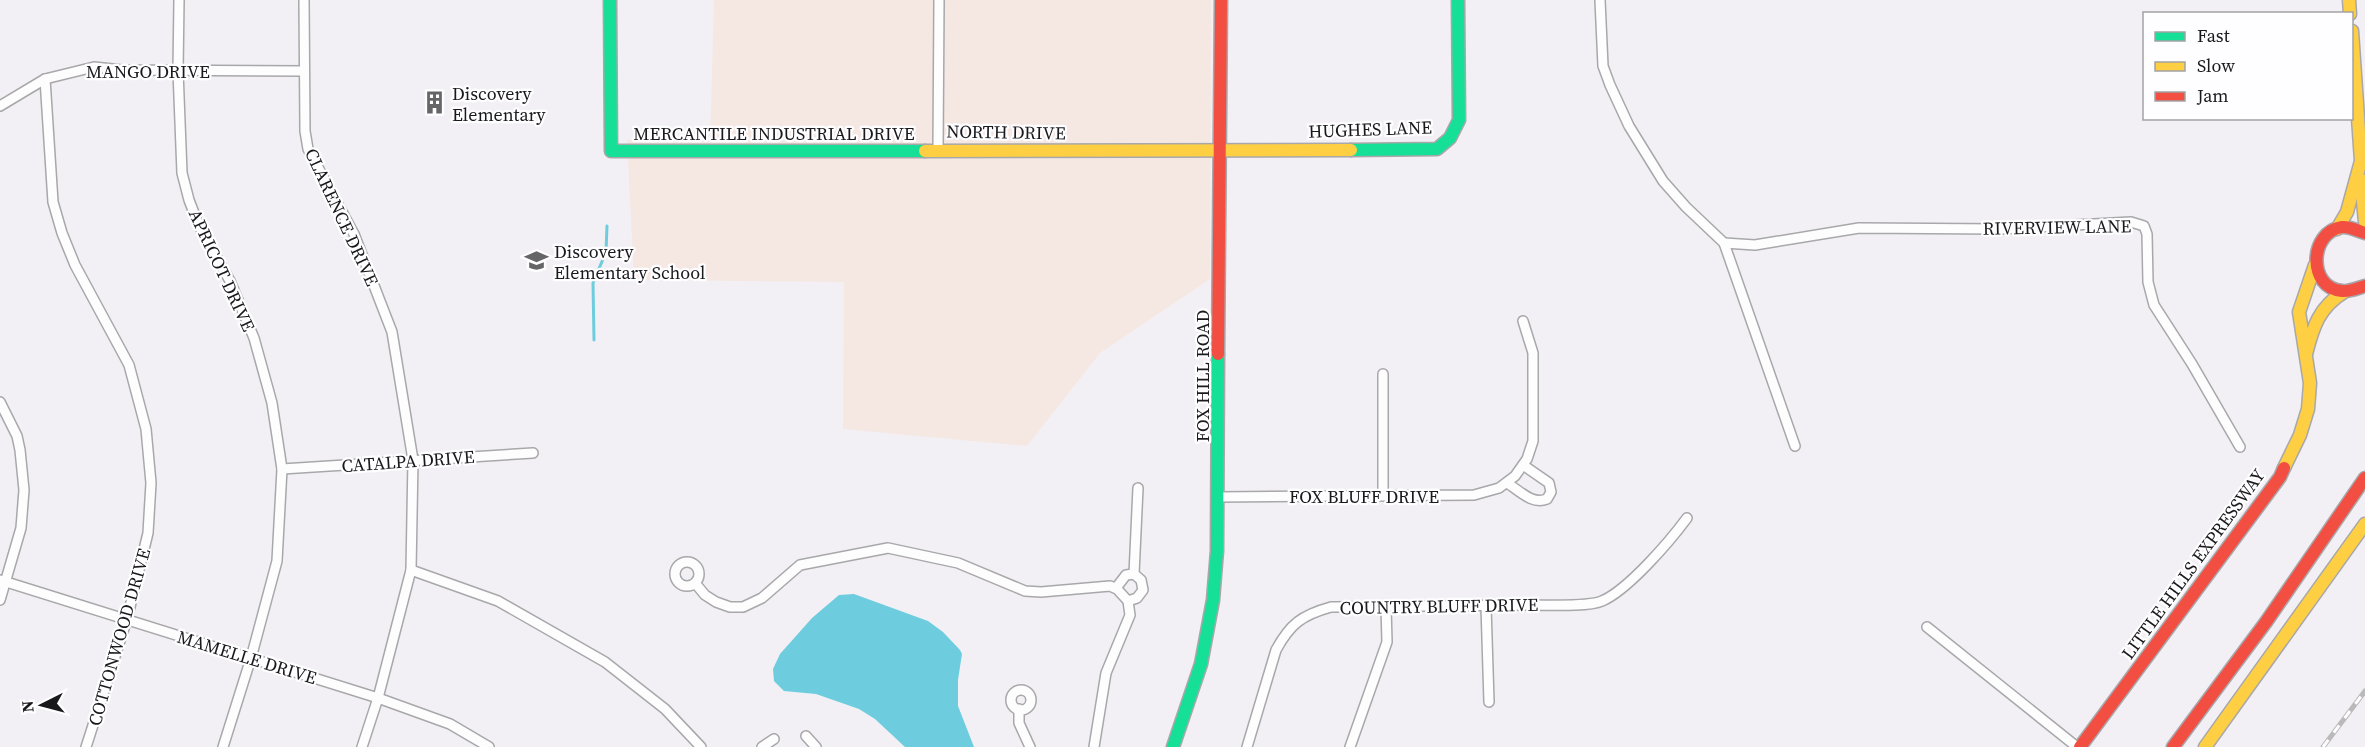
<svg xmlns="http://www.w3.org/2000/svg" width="2365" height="747" font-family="'Source Serif 4',serif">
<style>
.industrial{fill:#f5e8e3}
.water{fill:#6dcdde}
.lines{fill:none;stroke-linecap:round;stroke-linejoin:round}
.stream{stroke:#6dcdde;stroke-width:3}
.street-casing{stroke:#a8a7aa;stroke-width:12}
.fast-casing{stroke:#a8a7aa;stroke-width:15}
.slow-casing{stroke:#a8a7aa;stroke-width:15}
.jam-casing{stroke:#a8a7aa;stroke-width:15}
.street{stroke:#fdfdfe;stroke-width:9}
.fast{stroke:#16e098;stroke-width:12}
.slow{stroke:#ffcf43;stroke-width:12}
.jam{stroke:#f24e42;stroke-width:12}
.rail-casing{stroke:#bababa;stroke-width:5}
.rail{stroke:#fefdff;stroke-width:3;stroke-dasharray:9;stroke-linecap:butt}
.labels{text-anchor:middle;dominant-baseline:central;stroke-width:4.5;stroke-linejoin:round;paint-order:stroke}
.street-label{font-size:18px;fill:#19181b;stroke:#fefdff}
.poi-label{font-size:18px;fill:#19181b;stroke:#fefdff;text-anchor:start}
</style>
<rect width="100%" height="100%" fill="#f2f0f5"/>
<polygon class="industrial" points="714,0 1211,0 1210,279 1100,353 1027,446 843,429 844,282 634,280 627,140 710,141"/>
<polygon class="water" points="854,594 928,621 943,632 960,650 962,654 958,680 958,706 974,747 905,747 875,719 859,709 816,694 784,691 774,681 773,669 780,654 812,618 839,595"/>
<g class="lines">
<polyline class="stream" points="594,340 593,283 606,252 607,226"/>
<defs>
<g id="street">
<polyline points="179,0 178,71 182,173 189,200 199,226 230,281 254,338 272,403 282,469 277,561 251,658 223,747"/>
<polyline points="304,0 305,131 308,149 354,234 392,332 413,460 411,570 378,698 362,747"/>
<polyline points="1600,0 1603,66 1610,85 1629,126 1663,181 1686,207 1724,243 1795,446"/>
<polyline points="45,79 53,202 62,233 75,265 129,365 146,429 151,483 148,533 127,619 86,747"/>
<polyline points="0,106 45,79 94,67 122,70 304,71"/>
<polyline points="938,150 939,0"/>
<polyline points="1724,243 1755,245 1859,228 2000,229 2131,222 2144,226 2147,234 2148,282 2154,305 2192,364 2240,447"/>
<polyline points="1383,374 1383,496"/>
<polyline points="0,402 17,436 20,450 24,490 21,528 0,600"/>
<polyline points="282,469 533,453"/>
<path d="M 1507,483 C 1520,491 1532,505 1547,499 L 1551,492 L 1549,483 L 1523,465"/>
<polyline points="1219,497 1474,495 1499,488 1515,476 1527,459 1533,441 1533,353 1523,321"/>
<circle cx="687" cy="574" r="12"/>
<polyline points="411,570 498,601 605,662 665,709 701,747"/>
<polyline points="1134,574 1138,488"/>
<polyline points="0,580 378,698 450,724 489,747"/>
<polyline points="695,583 705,595 716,602 730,607 743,607 762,598 800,565 888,548 958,563 1025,591 1041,592 1110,586 1117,589 1128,601 1130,615 1106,673 1094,747"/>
<polyline points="1116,588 1126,575 1134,574 1141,580 1143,590 1137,598 1128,601"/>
<polyline points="1486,606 1489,702"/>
<polyline points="1927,627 2077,747"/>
<circle cx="1021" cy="700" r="10"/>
<polyline points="1019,709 1019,723 1030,747"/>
<polyline points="806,736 816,747"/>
<polyline points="762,747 774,739"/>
<path d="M 1247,747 L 1276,650 C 1290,624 1302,615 1331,607 C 1398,606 1465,606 1533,605 C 1549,605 1588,607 1602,601 C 1628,590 1670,541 1687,518"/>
<polyline points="1350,747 1387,642 1386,607"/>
</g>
<g id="fast">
<polyline points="610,0 611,151 925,151"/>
<polyline points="1351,150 1437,149 1450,138 1459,120 1458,0"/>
<polyline points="1173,747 1201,664 1213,600 1217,551 1218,354"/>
</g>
<g id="slow">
<polyline points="2349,0 2350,14"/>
<polyline points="925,151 1351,150"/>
<polyline points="2361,180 2365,222"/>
<polyline points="2337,229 2347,212 2361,161 2352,31"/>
<path d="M 2306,354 C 2313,327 2319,307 2344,292"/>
<polyline points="2284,468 2300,435 2308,409 2310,383 2299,312 2315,265"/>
<polyline points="2205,747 2365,524"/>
</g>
<g id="jam">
<path d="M 2365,233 C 2358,231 2349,226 2342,227 C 2309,232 2307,288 2342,291 C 2349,292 2358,288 2365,286"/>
<polyline points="1218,354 1221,0"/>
<polyline points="2080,747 2280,477 2284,468"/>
<polyline points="2173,747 2266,622 2365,478"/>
</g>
</defs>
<use href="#street" class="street-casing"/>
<use href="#fast" class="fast-casing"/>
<use href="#slow" class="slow-casing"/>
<use href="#jam" class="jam-casing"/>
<use href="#street" class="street"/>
<use href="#fast" class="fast"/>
<use href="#slow" class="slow"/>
<use href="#jam" class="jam"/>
<defs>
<polyline id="rail" points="2323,747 2365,691"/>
</defs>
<use href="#rail" class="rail-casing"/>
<use href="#rail" class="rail"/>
</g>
<defs>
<symbol id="building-bare" viewBox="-9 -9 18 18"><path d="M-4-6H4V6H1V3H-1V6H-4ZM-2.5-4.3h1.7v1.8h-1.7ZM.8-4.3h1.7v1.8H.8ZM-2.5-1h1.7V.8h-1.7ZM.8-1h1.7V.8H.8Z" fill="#656467" stroke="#fefdff" stroke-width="2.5" paint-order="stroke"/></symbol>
<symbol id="school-bare" viewBox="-9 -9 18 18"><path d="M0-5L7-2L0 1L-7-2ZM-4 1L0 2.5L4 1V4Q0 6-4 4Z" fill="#656467" stroke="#fefdff" stroke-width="2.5" paint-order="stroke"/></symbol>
</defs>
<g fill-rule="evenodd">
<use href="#building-bare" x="418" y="86" width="33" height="33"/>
<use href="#school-bare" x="520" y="244" width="33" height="33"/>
</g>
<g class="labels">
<g class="street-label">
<text x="148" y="71">MANGO DRIVE</text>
<text transform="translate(1370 129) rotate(-2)">HUGHES LANE</text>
<text transform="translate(1006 132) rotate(1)">NORTH DRIVE</text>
<text x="774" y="133">MERCANTILE INDUSTRIAL DRIVE</text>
<text transform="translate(342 217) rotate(65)">CLARENCE DRIVE</text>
<text transform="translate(2057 227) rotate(-1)">RIVERVIEW LANE</text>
<text transform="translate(222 270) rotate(65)">APRICOT DRIVE</text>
<text transform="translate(1202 376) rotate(-90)">FOX HILL ROAD</text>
<text transform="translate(408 461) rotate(-4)">CATALPA DRIVE</text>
<text x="1364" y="496">FOX BLUFF DRIVE</text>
<text transform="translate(2193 564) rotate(-54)">LITTLE HILLS EXPRESSWAY</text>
<text transform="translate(1439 606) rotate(-1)">COUNTRY BLUFF DRIVE</text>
<text transform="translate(119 637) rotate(-74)">COTTONWOOD DRIVE</text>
<text transform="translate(247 657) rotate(17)">MAMELLE DRIVE</text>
</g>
<g class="poi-label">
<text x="452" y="93">Discovery<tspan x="452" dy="21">Elementary</tspan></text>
<text x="554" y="251">Discovery<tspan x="554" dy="21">Elementary School</tspan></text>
</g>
</g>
<rect x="2143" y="12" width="210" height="108" fill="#fefdff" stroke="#a2a1a4" stroke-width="1.5"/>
<rect x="2155" y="32" width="30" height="9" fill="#16e098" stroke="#a2a1a4" stroke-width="1.5"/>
<text x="2197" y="42" font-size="18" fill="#19181b">Fast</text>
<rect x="2155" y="62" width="30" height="9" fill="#ffcf43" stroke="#a2a1a4" stroke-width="1.5"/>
<text x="2197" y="72" font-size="18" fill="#19181b">Slow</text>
<rect x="2155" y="92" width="30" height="9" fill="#f24e42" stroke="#a2a1a4" stroke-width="1.5"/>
<text x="2197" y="102" font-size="18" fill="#19181b">Jam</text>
<g transform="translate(42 705) rotate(264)" stroke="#fefdff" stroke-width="4.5" paint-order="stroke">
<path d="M0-4.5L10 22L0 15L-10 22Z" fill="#19181b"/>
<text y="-9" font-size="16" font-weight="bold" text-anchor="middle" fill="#19181b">N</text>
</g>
</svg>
